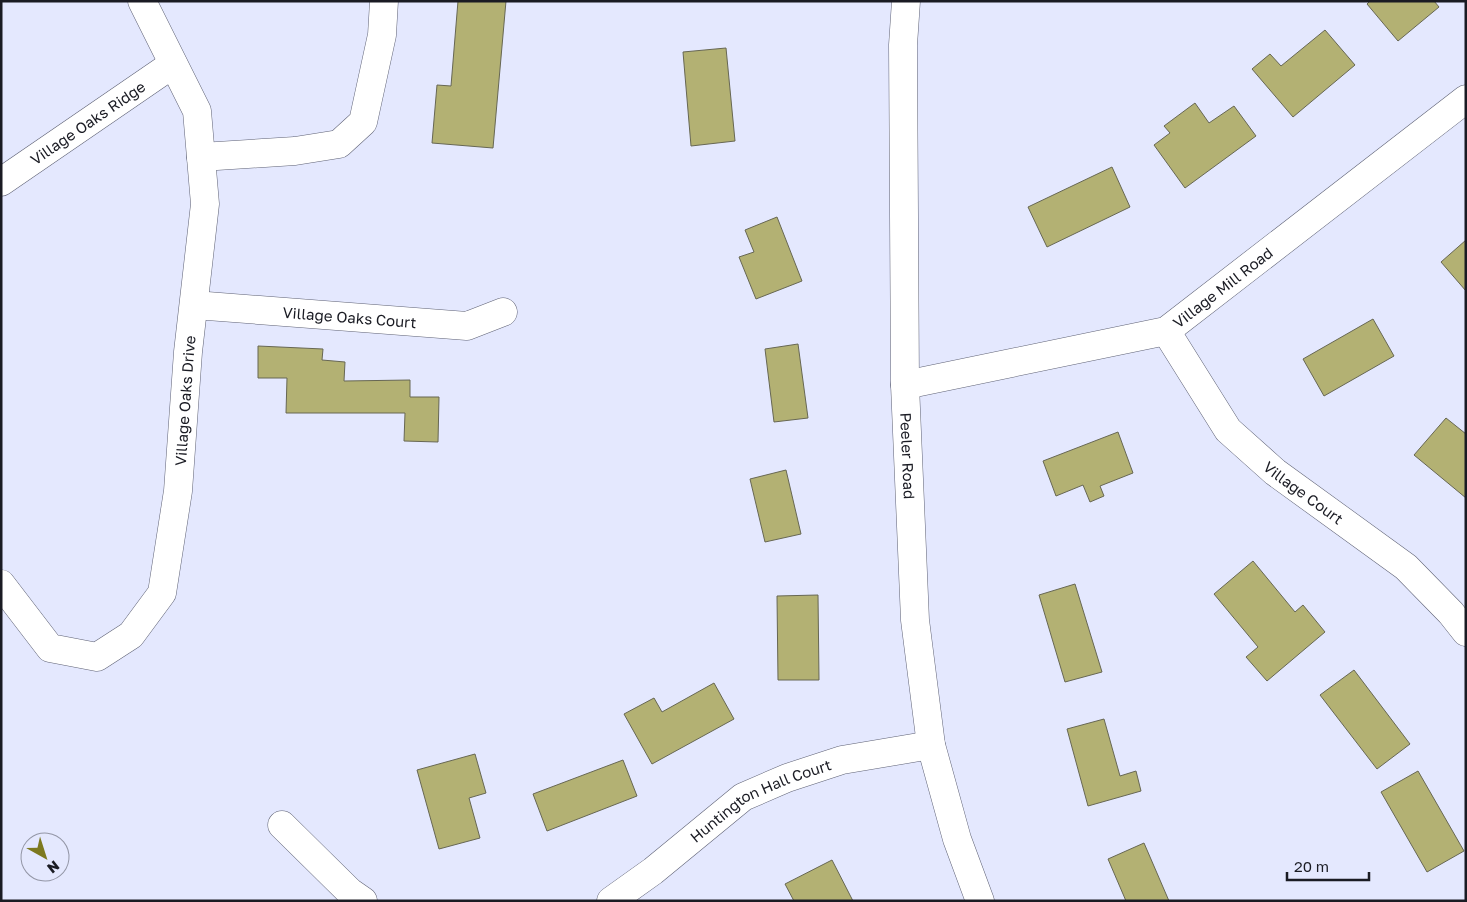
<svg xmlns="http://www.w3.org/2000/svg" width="1467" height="902" font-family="'Golos Text',sans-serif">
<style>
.building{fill:#b3b173;stroke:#676753}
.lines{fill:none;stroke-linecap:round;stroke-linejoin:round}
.minor-casing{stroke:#5f6275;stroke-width:29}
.minor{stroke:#fff;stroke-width:28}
.labels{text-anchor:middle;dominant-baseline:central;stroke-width:4;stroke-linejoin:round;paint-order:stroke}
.street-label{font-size:15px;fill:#1a1b23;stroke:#e4e8fe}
</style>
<rect width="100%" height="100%" fill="#e4e8fe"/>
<g class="building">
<polygon points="458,1 506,1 493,148 432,143 437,85 451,86"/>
<polygon points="1370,1 1434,1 1439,7 1398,41 1367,4"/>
<polygon points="1325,30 1355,65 1293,117 1252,69 1270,54 1281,66"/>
<polygon points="726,48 735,141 691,146 683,52"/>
<polygon points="1195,103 1209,123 1234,106 1256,136 1185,188 1154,145 1170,133 1164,126"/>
<polygon points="1112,167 1130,207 1047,247 1028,207"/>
<polygon points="777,217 802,281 756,299 739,257 754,252 745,230"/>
<polygon points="1466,240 1466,291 1441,262"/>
<polygon points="1373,319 1394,356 1324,396 1303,359"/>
<polygon points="798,344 808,418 774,422 765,349"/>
<polygon points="258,346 323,349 322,360 345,362 344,381 410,380 410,397 439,397 438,442 404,441 405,413 286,413 287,378 258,378"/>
<polygon points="1446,418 1466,434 1466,498 1414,455"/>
<polygon points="1118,432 1133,473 1100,486 1104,496 1090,502 1083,485 1056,496 1043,461"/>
<polygon points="786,470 801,534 765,542 750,479"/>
<polygon points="1253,561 1295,612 1303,605 1325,632 1267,681 1246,657 1258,647 1214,594"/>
<polygon points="1075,584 1102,672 1065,682 1039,595"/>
<polygon points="818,595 819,680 778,680 777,596"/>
<polygon points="1354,670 1410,744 1377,769 1320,695"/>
<polygon points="714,683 734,719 652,764 624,714 654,698 662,712"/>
<polygon points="1104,719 1120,776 1136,771 1141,791 1088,806 1067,729"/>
<polygon points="475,754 486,793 469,798 480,838 439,849 417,770"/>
<polygon points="623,760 637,796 547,831 533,794"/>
<polygon points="1418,771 1464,851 1427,872 1381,792"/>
<polygon points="1144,843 1169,901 1126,901 1108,859"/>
<polygon points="832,860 853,901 794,901 785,884"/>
</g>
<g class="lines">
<defs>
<g id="minor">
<path id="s1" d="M 906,1 L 903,45 L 905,385 L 915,620 L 931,745 L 957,839 L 980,901"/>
<polyline points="201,157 295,151 339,144 363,122 382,35 384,1"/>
<path id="s2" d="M 1,182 L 173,64"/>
<path id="s3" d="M 194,305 L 467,326 L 503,312"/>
<path id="s4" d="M 1166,331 L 1228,430 L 1275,472 L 1406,567 L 1451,613 L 1466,632"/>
<path id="s5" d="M 905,385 L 1166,331 L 1466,99"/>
<path id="s6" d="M 1,584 L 50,648 L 97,657 L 131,635 L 162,593 L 178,491 L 188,352 L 205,204 L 197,111 L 142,1"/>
<polyline points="282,825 350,892 363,901"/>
<path id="s7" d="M 611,901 L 653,871 L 743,797 L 787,778 L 842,760 L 931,745"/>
</g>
</defs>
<use href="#minor" class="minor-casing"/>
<use href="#minor" class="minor"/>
</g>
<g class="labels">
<g class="street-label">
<text stroke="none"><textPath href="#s2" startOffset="105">Village Oaks Ridge</textPath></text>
<text stroke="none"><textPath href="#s5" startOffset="338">Village Mill Road</textPath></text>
<text stroke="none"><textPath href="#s3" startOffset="156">Village Oaks Court</textPath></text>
<text stroke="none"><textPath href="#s6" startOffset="415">Village Oaks Drive</textPath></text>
<text stroke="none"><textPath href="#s1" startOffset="455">Peeler Road</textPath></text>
<text stroke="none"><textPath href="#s4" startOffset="215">Village Court</textPath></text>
<text stroke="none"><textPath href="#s7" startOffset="182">Huntington Hall Court</textPath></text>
</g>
</g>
<rect width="1467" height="902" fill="none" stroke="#1a1b23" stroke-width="5"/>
<g transform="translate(45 857) rotate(141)"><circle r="24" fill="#e4e8fe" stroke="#9396a6"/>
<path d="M0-4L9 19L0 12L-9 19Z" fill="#7d791f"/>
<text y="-8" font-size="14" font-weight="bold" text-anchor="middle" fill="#1a1b23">N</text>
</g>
<path d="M1287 872v8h82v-8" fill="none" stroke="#1a1b23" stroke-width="2.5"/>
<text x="1294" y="872" font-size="15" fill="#1a1b23" stroke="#e4e8fe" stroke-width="4" paint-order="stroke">20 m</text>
</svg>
